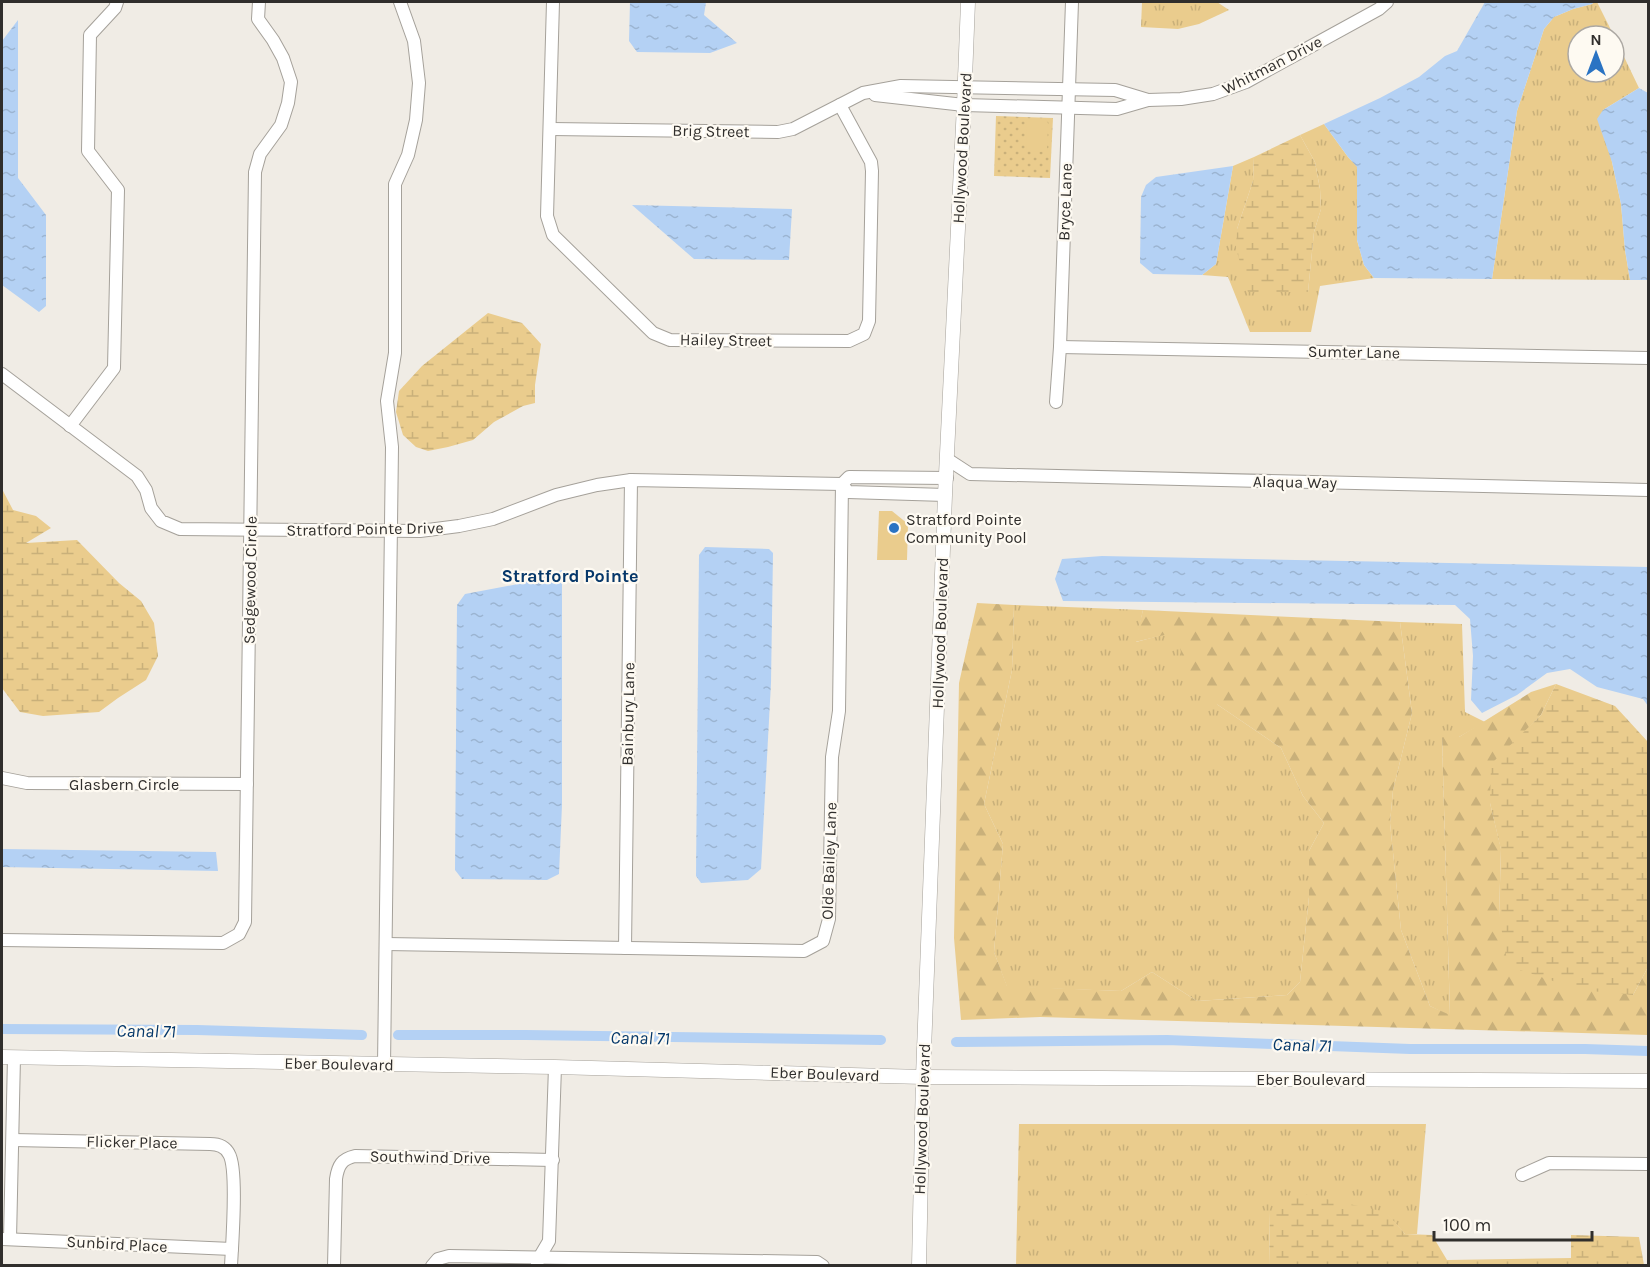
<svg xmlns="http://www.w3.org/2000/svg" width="1650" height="1267" font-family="Karla,sans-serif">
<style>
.grass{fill:url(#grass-tufts)}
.forest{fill:url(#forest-firs)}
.wetland{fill:url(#wetland-marsh)}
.park{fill:url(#park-dots)}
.garden{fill:#eacc8d}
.water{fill:url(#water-ripples)}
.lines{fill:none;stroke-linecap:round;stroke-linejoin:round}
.canal{stroke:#b4d1f4;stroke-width:10}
.minor-casing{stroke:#a5a19a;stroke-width:14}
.tertiary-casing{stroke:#a5a19a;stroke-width:15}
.minor{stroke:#fff;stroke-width:12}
.tertiary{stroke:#fff;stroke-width:14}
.poi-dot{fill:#2a73c3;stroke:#fefaf2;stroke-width:2}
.labels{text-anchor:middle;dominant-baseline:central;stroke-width:4.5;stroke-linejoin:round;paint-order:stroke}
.street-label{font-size:16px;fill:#302e2c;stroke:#fefaf2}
.poi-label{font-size:16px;fill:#302e2c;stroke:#fefaf2;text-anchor:start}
.neighbourhood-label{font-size:18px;font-weight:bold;fill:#07386a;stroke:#fefaf2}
.water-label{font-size:18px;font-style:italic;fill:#05386a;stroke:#fefaf2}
</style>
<defs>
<pattern id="grass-tufts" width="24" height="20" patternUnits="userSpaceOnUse" patternTransform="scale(1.5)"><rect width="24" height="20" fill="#eacc8d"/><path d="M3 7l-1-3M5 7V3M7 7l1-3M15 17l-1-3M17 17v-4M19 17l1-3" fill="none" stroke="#c9b07a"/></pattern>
<pattern id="forest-firs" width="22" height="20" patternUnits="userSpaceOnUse" patternTransform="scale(1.5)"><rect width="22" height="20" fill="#eacc8d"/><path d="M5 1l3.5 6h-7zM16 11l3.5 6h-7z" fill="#c9b07a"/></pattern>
<pattern id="wetland-marsh" width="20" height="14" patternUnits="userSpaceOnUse" patternTransform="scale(1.5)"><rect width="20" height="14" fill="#eacc8d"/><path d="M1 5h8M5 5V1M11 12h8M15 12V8" fill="none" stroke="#c9b07a"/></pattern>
<pattern id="park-dots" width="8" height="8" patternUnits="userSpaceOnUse" patternTransform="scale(1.5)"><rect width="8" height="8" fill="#eacc8d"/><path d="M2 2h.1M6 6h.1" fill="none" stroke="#c9b07a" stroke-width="1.8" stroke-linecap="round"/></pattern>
<pattern id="water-ripples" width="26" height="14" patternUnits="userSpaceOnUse" patternTransform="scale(1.5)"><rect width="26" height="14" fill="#b4d1f4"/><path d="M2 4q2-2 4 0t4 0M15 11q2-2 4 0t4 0" fill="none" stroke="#9bb4d1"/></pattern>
</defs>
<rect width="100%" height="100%" fill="#f0ece5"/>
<g class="grass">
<polygon points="1142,2 1217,2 1229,10 1199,24 1178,29 1141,27"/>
<polygon points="1594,2 1597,2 1614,36 1578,36 1578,72 1614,72 1614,36 1639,88 1603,110 1612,162 1621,204 1625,250 1630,280 1492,279 1517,111 1544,29 1554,17 1573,9 1592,4"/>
<polygon points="1324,124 1348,157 1357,166 1357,240 1364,265 1374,278 1320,286 1311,332 1250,332 1228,277 1202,275 1216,264 1233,166 1254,157 1253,181 1237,229 1308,292 1314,232 1321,209 1320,189 1315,162 1300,135"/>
<polygon points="1014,605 1143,610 1136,642 1177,631 1218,705 1281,748 1303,796 1324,823 1309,851 1309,897 1300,982 1287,995 1197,1001 1152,972 1121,991 1007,987 994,952 1003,844 984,804 1012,670"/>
<polygon points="1400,622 1462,624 1465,712 1485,722 1459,737 1442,738 1450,1016 1430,1006 1401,930 1390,823 1393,790 1412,713"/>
<polygon points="1019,1124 1426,1124 1417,1234 1405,1234 1385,1212 1270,1212 1269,1265 1016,1266"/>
</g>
<polygon class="forest" points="977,603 1014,605 1012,670 984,804 1003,844 994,952 1007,986 1121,991 1152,972 1197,1001 1287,995 1300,982 1309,897 1309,851 1324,823 1303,796 1281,748 1218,705 1184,668 1177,632 1135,642 1143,610 1400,622 1412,713 1393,790 1390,823 1401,930 1430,1006 1450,1015 1442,737 1459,737 1531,692 1556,684 1541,715 1519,738 1490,803 1501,849 1499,916 1633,995 1648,967 1648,1035 1040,1017 961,1020 954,938 959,683"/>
<g class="wetland">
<polygon points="1300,135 1315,162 1320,189 1321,209 1314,232 1308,292 1248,292 1236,248 1237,229 1253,181 1254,157"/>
<polygon points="488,313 522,323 541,344 535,385 535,403 523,406 494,422 473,440 448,447 428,451 416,447 403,435 396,412 399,391 422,366"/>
<polygon points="2,489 13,510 36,516 51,528 26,543 77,540 119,583 141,601 154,623 158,656 146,680 118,698 99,712 43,716 20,712 2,688"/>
<polygon points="1556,684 1615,706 1648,742 1648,967 1633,995 1580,990 1508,966 1499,916 1501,850 1490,803 1491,764 1541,715"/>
<polygon points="1303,1194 1386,1212 1405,1234 1432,1235 1447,1260 1571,1258 1571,1235 1639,1237 1644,1265 1269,1266 1270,1212"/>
</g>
<polygon class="park" points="996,116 1053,118 1050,178 994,176"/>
<g class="garden">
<polygon points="1027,119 1046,120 1048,123 1047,152 1026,151"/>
<polygon points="879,511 892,511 908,524 907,560 877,560"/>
</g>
<g class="water">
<polygon points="630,2 706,2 704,15 737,43 710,53 637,52 629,41"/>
<polygon points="1485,2 1594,2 1592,4 1573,9 1554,17 1544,29 1517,111 1492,279 1374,278 1364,265 1357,240 1357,167 1348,157 1324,124 1380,98 1419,77 1445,56 1457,51"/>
<polygon points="18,20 18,178 46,215 46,306 39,312 2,285 2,41"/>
<polygon points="1639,88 1648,93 1648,280 1630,280 1625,250 1621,204 1612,162 1597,119 1603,110"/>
<polygon points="1233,166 1216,264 1202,275 1153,274 1140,263 1141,197 1146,185 1156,177"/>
<polygon points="632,205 792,209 789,260 694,259"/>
<polygon points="705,547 769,549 773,553 771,683 761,869 748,880 701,883 696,876 699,555"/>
<polygon points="1102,556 1648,567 1648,706 1643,699 1597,687 1570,669 1547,673 1517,695 1482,713 1471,700 1473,656 1470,619 1455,605 1063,601 1055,579 1062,559"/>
<polygon points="562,570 562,805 559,874 547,880 462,879 455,870 457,605 465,594 518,584"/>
<polygon points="2,849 216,852 218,871 2,867"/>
</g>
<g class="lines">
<g class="canal">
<polyline points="2,1029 197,1030 362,1035"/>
<polyline points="398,1035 526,1035 881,1040"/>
<polyline points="956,1042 1167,1040 1410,1049 1585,1049 1648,1051"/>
</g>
<defs>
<g id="minor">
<polyline points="553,2 547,216 553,235 653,333 670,340 849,341 864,334 869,321 872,171 871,162 840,105"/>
<polyline points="875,95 964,105 1117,109 1148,100 1181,99 1213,94 1246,82 1379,9 1387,2"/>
<polyline points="551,129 778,132 793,129 863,93 901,86 1115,90 1148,100"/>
<polyline points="1060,347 1648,358"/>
<polyline points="2,374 137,476 146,490 151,508 161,521 180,529 420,531 459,526 493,519 556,495 597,485 631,480 842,484"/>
<polyline points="1056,402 1060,347 1072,2"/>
<polyline points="70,426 114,368 118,190 88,151 90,35 115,8 117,2"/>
<polyline points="947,459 970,474 1648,490"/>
<polyline points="842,484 849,477 947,478"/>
<polyline points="842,484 848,492 945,495"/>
<polyline points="2,778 27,783 247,784"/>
<polyline points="2,940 223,943 239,934 245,922 255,172 260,154 281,125 288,103 291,82 283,58 273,40 258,19 259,2"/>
<polyline points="386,944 804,951 823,941 829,919 832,757 839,711 842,484"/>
<polyline points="625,948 631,480"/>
<polyline points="384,1065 392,447 387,401 395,353 395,184 408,155 416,120 419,83 414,41 400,2"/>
<path d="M 13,1140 L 210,1144 C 218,1144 225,1146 229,1154 C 238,1169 232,1245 231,1266"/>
<polyline points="1522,1175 1549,1163 1648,1164"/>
<polyline points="2,1239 232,1249"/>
<polyline points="10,1239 14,1057"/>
<polyline points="537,1264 539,1258 549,1241 555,1067"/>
<path d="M 334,1266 L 336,1179 C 338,1165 342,1159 355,1156 L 553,1160"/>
<polyline points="432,1266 438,1259 449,1256 817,1262 823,1266"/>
</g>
<g id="tertiary">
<polyline points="2,1057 555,1067 923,1077 1648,1081"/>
<polyline points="919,1266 923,1077 945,495 964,105 968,2"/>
</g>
</defs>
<use href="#minor" class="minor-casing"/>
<use href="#tertiary" class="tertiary-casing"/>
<use href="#minor" class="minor"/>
<use href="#tertiary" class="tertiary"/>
</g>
<circle class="poi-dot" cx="894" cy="528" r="6"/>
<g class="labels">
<g class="street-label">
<text transform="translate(1272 65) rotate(-27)">Whitman Drive</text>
<text transform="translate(711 131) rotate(1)">Brig Street</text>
<text transform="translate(962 148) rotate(-87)">Hollywood Boulevard</text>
<text transform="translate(1065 202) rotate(-88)">Bryce Lane</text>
<text transform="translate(726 340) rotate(1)">Hailey Street</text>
<text transform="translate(1354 352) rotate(1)">Sumter Lane</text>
<text transform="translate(1295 482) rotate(1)">Alaqua Way</text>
<text transform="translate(365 529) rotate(-1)">Stratford Pointe Drive</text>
<text transform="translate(250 580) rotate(-89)">Sedgewood Circle</text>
<text transform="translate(940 633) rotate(-88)">Hollywood Boulevard</text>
<text transform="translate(628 714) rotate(-89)">Bainbury Lane</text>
<text x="124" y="784">Glasbern Circle</text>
<text transform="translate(829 861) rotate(-88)">Olde Bailey Lane</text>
<text transform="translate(339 1064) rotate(1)">Eber Boulevard</text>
<text transform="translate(825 1074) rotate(2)">Eber Boulevard</text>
<text x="1311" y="1079">Eber Boulevard</text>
<text transform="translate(922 1119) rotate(-88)">Hollywood Boulevard</text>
<text transform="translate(132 1142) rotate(1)">Flicker Place</text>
<text transform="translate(430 1157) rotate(1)">Southwind Drive</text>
<text transform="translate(117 1244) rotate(3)">Sunbird Place</text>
</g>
<g class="poi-label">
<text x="906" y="519">Stratford Pointe<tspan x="906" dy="18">Community Pool</tspan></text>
</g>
<g class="neighbourhood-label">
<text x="570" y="576">Stratford Pointe</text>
</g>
<g class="water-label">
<text transform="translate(146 1031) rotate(1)">Canal 71</text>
<text transform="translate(640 1038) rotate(1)">Canal 71</text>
<text transform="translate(1302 1045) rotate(2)">Canal 71</text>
</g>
</g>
<rect width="1650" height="1267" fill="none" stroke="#302e2c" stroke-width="6"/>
<g transform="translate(1596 54)"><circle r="28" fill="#fefaf2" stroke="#aca8a3" stroke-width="1.5"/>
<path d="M0-4.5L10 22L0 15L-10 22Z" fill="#2a73c3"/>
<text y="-9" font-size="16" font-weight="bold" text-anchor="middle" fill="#302e2c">N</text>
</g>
<path d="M1434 1231v9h158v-9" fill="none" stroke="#302e2c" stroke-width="3"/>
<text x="1443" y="1231" font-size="18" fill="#302e2c" stroke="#fefaf2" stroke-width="4.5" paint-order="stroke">100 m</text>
</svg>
